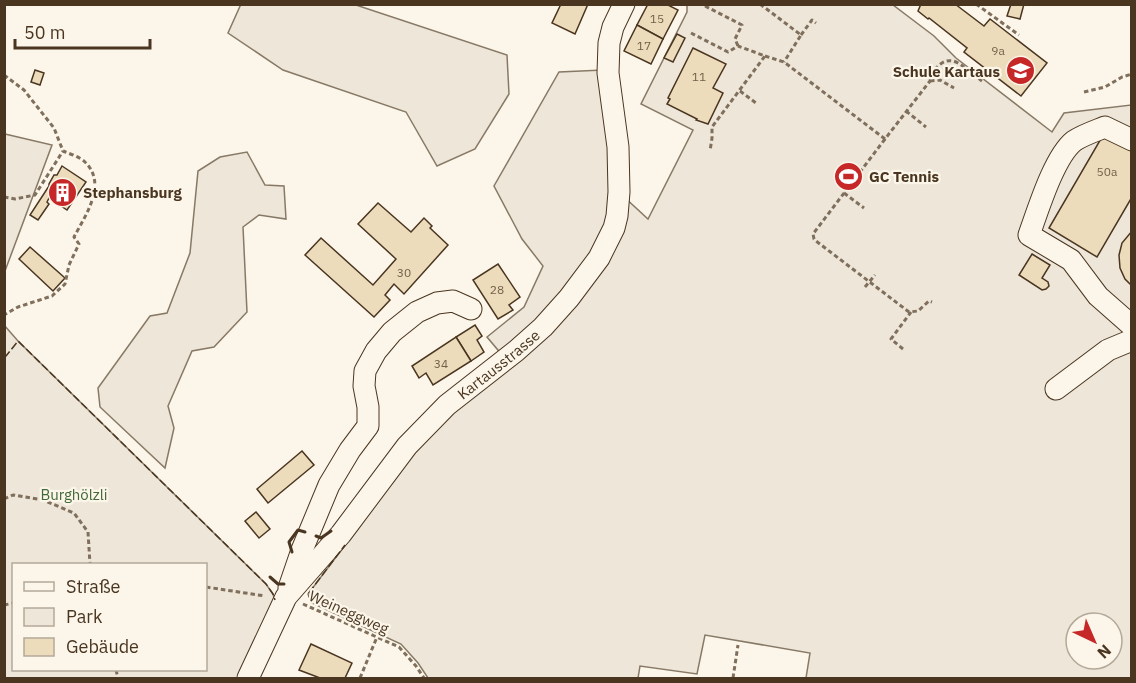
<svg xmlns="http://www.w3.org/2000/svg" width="1136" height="683" font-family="'IBM Plex Sans',sans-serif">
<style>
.green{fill:#ede6d9;stroke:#887966;stroke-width:1.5;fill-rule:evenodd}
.building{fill:#ecdcbc;stroke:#4a3520;stroke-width:1.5}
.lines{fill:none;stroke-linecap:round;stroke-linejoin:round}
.minor-casing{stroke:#4a3520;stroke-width:23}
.path{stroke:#7f6f5c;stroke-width:3;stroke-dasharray:4.5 3;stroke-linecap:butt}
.minor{stroke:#fbf6e9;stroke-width:21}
.fence{stroke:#4a3520;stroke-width:1.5;stroke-dasharray:8 3;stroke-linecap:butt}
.wall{stroke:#4a3520;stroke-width:3}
.labels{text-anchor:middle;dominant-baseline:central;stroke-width:4.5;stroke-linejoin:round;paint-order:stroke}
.number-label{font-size:12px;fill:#725f47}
.poi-label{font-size:15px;font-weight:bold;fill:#4a3520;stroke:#fbf6e9;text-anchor:start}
.street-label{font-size:15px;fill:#4a3520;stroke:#fbf6e9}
.park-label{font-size:15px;fill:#436837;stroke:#fbf6e9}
</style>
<rect width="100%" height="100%" fill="#fbf6e9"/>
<g class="green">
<polygon points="241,4 356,5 507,55 509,94 475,149 437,166 406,112 283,70 228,33"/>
<path d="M 687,5 L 893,5 L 934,36 L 956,58 L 1052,132 L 1064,113 L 1131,105 L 1131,678 L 806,678 L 810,653 L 705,635 L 697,674 L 640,666 L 638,678 L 428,678 L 418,663 L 401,644 L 312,603 L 308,594 L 349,540 L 414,446 L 574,301 L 623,196 L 648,219 L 693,130 L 641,104 L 687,12 ZM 1076,623 L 1112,623 L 1112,659 L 1076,659 Z"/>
<polygon points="603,70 615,192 595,256 503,356 487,337 524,307 543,266 522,239 494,186 559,72"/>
<polygon points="5,134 52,145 5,271 4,134"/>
<polygon points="247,152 265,185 284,186 286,219 259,215 243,227 247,312 214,347 192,351 168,406 174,428 165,468 100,407 98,388 150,316 167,313 190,253 198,171 220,157"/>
<path d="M 4,325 L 18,341 L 266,584 L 273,594 L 275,601 L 240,678 L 5,678 ZM 14,564 L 206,564 L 206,670 L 14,670 Z"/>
</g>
<g class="building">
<polygon points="561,4 588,4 575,34 552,23"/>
<polygon points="648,4 666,4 678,10 663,39 637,25"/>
<polygon points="955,4 984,26 990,19 1047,63 1021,96 964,52 967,48 929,18 928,19 918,11 921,4"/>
<polygon points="1011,4 1024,4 1020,19 1007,16"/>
<polygon points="637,25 663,39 651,64 624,51"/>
<polygon points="677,34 685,38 673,62 664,58"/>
<polygon points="693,48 726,64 713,88 723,93 708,124 696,120 697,119 667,104 670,99 668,98"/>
<polygon points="35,70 44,73 40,85 31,82"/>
<polygon points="1106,130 1132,145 1132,197 1097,257 1049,228"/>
<polygon points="62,166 86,182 67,210 49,198 47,202 49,204 38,220 30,215 49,186 49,184 54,175 57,175"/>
<polygon points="378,203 411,232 424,218 432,226 430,228 448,245 404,294 394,284 385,295 390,300 374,317 305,255 321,238 373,285 396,259 358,224"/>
<polygon points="1132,231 1132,286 1125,279 1120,268 1119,255 1122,243"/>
<polygon points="30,247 65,278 53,291 19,259"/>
<polygon points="1032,254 1050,265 1042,278 1048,282 1049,286 1046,289 1042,290 1019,275"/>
<polygon points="498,264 520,297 509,305 513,310 498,319 473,280"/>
<polygon points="475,325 482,336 477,340 484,352 471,361 456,337"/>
<polygon points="456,337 471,361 433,385 426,373 419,378 412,366"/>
<polygon points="302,451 314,465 268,503 257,489"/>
<polygon points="256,512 270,529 259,538 245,521"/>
<polygon points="311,644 352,663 345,678 320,678 299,670"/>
</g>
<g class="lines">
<defs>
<g id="minor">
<path d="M 1132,140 L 1105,127 C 1095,131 1083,135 1074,141 C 1054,157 1038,210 1029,235 L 1071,260 L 1098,296 L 1132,326"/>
<polyline points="1056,389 1108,350 1132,340"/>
<polyline points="289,588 302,550 329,485 350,450 368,426 368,407 364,386 365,371 376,351 392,332 417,312 437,303 453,301 471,309"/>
<path id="s1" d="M 248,678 L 286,597 L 341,534 L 407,446 L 447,405 L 516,351 L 543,327 L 569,298 L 599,258 L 614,228 L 617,216 L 619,192 L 618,147 L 608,73 L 609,43 L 613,27 L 624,4"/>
</g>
</defs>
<use href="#minor" class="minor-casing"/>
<g class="path">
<polyline points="760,4 801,35 784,62"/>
<polyline points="976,4 1019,35"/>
<polyline points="705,6 742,25 735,39 738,46"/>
<polyline points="691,33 728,52 738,46 765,56 712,127 712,138 710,151"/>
<polyline points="801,35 812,20 816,23"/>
<path d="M 765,56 L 784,62 L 885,139 L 930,81 C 933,69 944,55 958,63 C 967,68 974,75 982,81"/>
<path d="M 4,75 L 24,90 L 54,128 L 63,151 C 70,154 80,157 85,162 C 108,184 85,216 74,237 L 79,244 L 69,265 L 65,284 L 52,296 L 18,307 L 4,315"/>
<polyline points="930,81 940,80 954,88"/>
<polyline points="740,91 756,103"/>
<polyline points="1084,92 1105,87 1122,77 1132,74"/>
<polyline points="906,111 926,127"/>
<polyline points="885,139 813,234 814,239 816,241 909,312 918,311 929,301 932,302"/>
<polyline points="844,193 864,208"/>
<polyline points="4,197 15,199 35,195 63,151"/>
<polyline points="865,287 875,275"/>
<polyline points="903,349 891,339 911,312"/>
<polyline points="4,499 13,495 43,500 74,513 88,532 90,564"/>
<polyline points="206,587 265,596"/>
<polyline points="303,604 399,647 416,666 424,678"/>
<polyline points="4,605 14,603"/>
<polyline points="116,670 118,678"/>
<polyline points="360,678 377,637"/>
<polyline points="733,678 738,645"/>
</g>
<use href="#minor" class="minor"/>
<g class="fence">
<polyline points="4,355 6,356 18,341 266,584 273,594 275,600"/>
<polyline points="312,603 308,594 345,545"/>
</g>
<g class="wall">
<polyline points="316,536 321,538 331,531"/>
<polyline points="292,552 289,542 298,530 305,532"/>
<polyline points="270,577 278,584 284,584"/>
</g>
</g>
<defs>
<symbol id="school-disc" viewBox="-11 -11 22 22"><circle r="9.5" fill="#c62828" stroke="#fbf6e9"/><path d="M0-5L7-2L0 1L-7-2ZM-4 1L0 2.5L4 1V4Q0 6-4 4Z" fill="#fff"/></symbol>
<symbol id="stadium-disc" viewBox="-11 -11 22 22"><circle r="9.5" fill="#c62828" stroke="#fbf6e9"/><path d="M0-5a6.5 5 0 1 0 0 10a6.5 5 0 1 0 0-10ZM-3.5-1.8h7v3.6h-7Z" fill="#fff"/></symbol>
<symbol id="building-disc" viewBox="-11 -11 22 22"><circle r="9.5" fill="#c62828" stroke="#fbf6e9"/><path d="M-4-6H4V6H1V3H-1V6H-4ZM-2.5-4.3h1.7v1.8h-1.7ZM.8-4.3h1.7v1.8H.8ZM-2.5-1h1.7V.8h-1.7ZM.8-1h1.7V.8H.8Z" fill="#fff"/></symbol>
</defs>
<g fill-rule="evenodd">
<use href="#school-disc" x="1004" y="54" width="33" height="33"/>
<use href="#stadium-disc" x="832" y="160" width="33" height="33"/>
<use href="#building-disc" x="46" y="176" width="33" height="33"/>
</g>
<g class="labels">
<g class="number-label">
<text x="657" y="18">15</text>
<text x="644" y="45">17</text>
<text x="998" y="50">9a</text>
<text x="699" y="76">11</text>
<text x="1107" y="171">50a</text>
<text x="404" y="272">30</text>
<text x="497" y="289">28</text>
<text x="441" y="363">34</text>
</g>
<g class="poi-label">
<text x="1000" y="71" text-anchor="end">Schule Kartaus</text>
<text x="869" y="176">GC Tennis</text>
<text x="83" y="192">Stephansburg</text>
</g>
<g class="street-label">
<text stroke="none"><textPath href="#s1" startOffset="406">Kartausstrasse</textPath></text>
<text transform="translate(349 612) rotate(24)">Weineggweg</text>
</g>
<g class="park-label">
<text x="74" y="494">Burghölzli</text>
</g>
</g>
<rect width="1136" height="683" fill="none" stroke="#4a3520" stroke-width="12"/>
<rect x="12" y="563" width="195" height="108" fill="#fbf6e9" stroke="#b4a999" stroke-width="1.5"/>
<rect x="24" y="582" width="30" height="9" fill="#fbf6e9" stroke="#b4a999" stroke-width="1.5"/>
<text x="66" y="593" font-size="18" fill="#4a3520">Straße</text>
<rect x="24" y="608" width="30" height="18" fill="#ede6d9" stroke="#b4a999" stroke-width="1.5"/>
<text x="66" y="623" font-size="18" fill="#4a3520">Park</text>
<rect x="24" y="638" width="30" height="18" fill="#ecdcbc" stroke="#b4a999" stroke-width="1.5"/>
<text x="66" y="653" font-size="18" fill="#4a3520">Gebäude</text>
<g transform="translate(1094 641) rotate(136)"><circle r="28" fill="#fbf6e9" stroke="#b4a999" stroke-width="1.5"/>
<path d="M0-4.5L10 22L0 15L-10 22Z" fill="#c62828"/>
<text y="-9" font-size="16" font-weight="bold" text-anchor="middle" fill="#4a3520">N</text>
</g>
<path d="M15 39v9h135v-9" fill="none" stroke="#4a3520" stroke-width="3"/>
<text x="24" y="39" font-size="18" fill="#4a3520" stroke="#fbf6e9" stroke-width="4.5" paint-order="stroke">50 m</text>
</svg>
